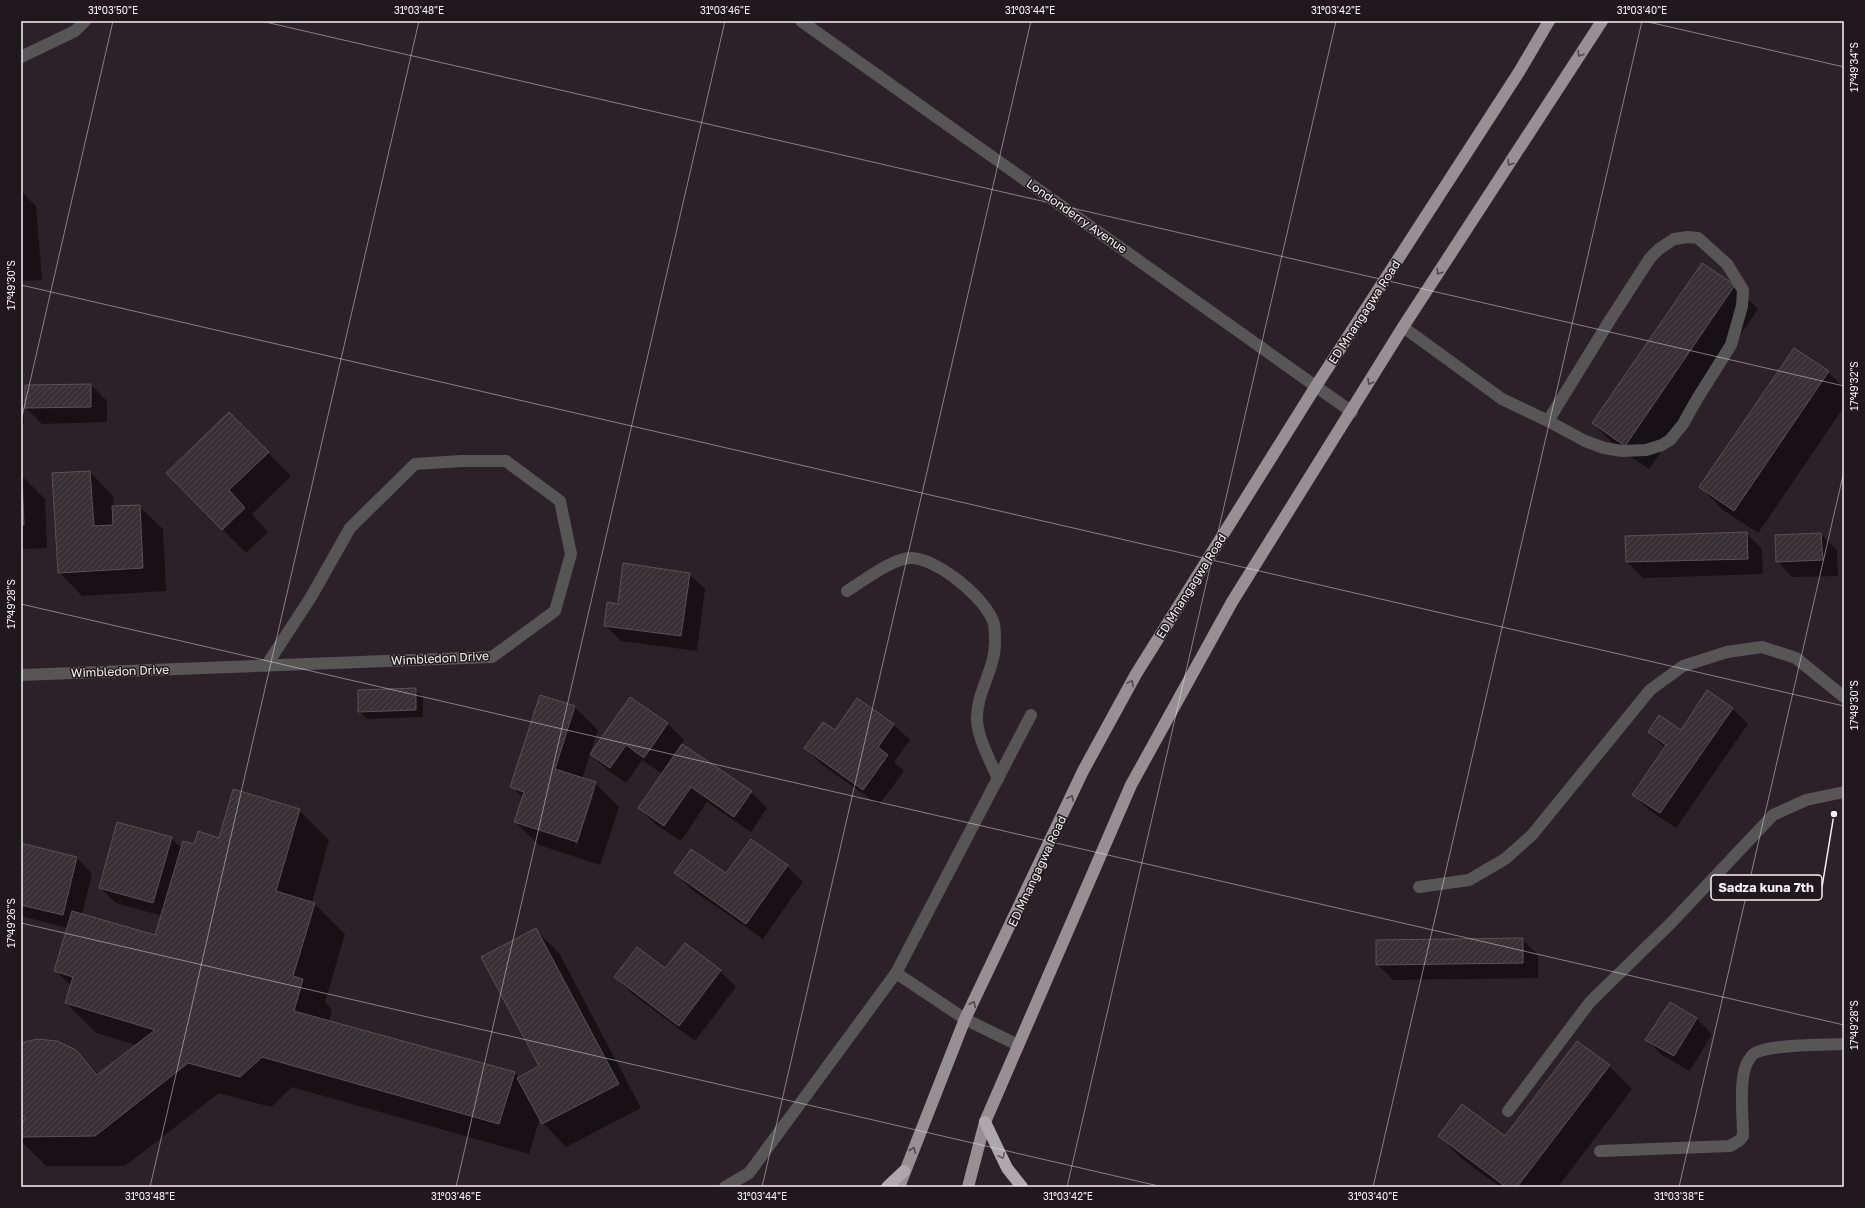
<svg xmlns="http://www.w3.org/2000/svg" width="1865" height="1208" font-family="'Golos Text',sans-serif">
<style>
.built{fill:#2b2128}
.shadow{fill:#0007;fill-rule:evenodd}
.building{fill:url(#building-hatch);stroke:#585156}
.lines{fill:none;stroke-linecap:round;stroke-linejoin:round}
.lane{stroke:#585557;stroke-width:12}
.street{stroke:#585557;stroke-width:12}
.primary{stroke:#969094;stroke-width:12}
.highway{stroke:#aea7ac;stroke-width:12}
.oneway{stroke:#4f494d}
.oneway2{stroke:#666064}
.ticks{fill:none;stroke:#f7f3f5;stroke-width:1;stroke-opacity:0.45}
.labels{text-anchor:middle;dominant-baseline:central;stroke-width:3;stroke-linejoin:round;paint-order:stroke}
.street-label{font-size:12px;fill:#f7f3f5;stroke:#1f191d}
.leader{fill:none;stroke:#f7f3f5;stroke-width:1.5}
.callout-dot{fill:#f7f3f5;stroke:#1f191d;stroke-width:1.5}
.callout{fill:#1f191d;stroke:#f7f3f5;stroke-width:1.5}
.callout-label{font-size:13px;text-anchor:middle;font-weight:bold;fill:#f7f3f5}
.neatline{fill:none;stroke:#f7f3f5;stroke-width:1.5}
.ticks-label{font-size:10px;text-anchor:middle;fill:#f7f3f5}
</style>
<defs>
<pattern id="building-hatch" width="6" height="6" patternUnits="userSpaceOnUse"><rect width="6" height="6" fill="#373135"/><path d="M-1 1l2-2M0 6l6-6M5 7l2-2" fill="none" stroke="#4b4549"/></pattern>
</defs>
<rect width="100%" height="100%" fill="#1f191d"/>
<rect class="built" x="21" y="21" width="1823" height="1166"/>
<g class="shadow">
<polygon points="21,191 36,206 42,280 21,281"/>
<polygon points="1734,286 1758,309 1649,469 1616,447 1593,423"/>
<polygon points="1828,372 1844,388 1844,407 1758,533 1723,510 1700,486"/>
<polygon points="91,385 107,401 107,422 42,424 26,408"/>
<polygon points="21,401 23,403 24,424 21,424"/>
<polygon points="229,413 291,476 252,514 268,532 246,553 167,473"/>
<polygon points="90,472 113,496 114,507 139,506 163,529 166,591 82,596 59,572"/>
<polygon points="21,475 45,499 47,548 21,549"/>
<polygon points="1746,533 1762,549 1763,574 1643,578 1627,562"/>
<polygon points="1821,534 1837,550 1838,576 1792,577 1777,561"/>
<polygon points="689,574 705,589 697,651 621,641 605,625 619,605"/>
<polygon points="415,690 423,697 423,717 367,719 359,711"/>
<polygon points="631,698 668,724 684,740 661,773 642,760 626,783 607,770 591,754"/>
<polygon points="858,699 894,725 910,740 894,762 904,771 879,805 821,764 805,748 835,731"/>
<path d="M 574,707 L 598,730 L 582,779 L 595,783 L 619,807 L 600,865 L 539,845 L 515,822 L 523,798 L 512,787 ZM 590,796 L 593,796 L 576,847 L 575,847 Z"/>
<polygon points="1732,708 1748,724 1676,828 1649,810 1633,795 1665,748 1649,732 1681,731"/>
<polygon points="682,746 751,792 767,808 751,832 707,802 681,841 655,824 639,808"/>
<polygon points="299,810 329,840 312,903 314,903 345,934 325,1002 332,1010 329,1022 514,1073 520,1078 540,1067 536,930 559,953 641,1108 566,1147 543,1123 540,1118 529,1154 292,1087 271,1107 219,1093 125,1166 46,1166 21,1141 21,1128 26,1118 21,1112 21,1044 75,1050 99,1075 137,1045 96,1033 66,1003 71,986 55,970 68,928 21,916 21,845 77,858 92,874 82,915 156,936 162,916 116,903 100,888 171,838 182,848 195,845 220,839"/>
<polygon points="751,840 787,866 803,882 763,939 691,889 675,873 727,874"/>
<polygon points="1522,939 1538,955 1538,978 1393,980 1377,964"/>
<polygon points="685,945 720,971 736,987 695,1041 631,993 615,977 665,970"/>
<polygon points="1697,1019 1712,1034 1690,1071 1662,1055 1646,1039"/>
<polygon points="1609,1066 1632,1089 1558,1187 1500,1187 1462,1159 1439,1136 1505,1138"/>
</g>
<g class="building">
<polygon points="1702,263 1735,285 1625,446 1592,423"/>
<polygon points="1794,348 1829,371 1734,511 1699,487"/>
<polygon points="91,384 91,407 25,408 25,385"/>
<polygon points="229,412 269,452 229,490 245,508 222,530 166,473"/>
<polygon points="90,471 94,526 113,525 112,506 140,505 143,568 58,573 52,473"/>
<polygon points="21,474 22,474 24,525 21,525"/>
<polygon points="1747,532 1748,559 1626,562 1625,536"/>
<polygon points="1821,533 1823,560 1776,562 1775,535"/>
<polygon points="623,563 690,573 681,636 604,626 607,602 618,604"/>
<polygon points="416,688 416,710 358,712 358,690"/>
<polygon points="1707,690 1733,708 1660,813 1632,795 1666,745 1648,732 1659,715 1681,730"/>
<polygon points="540,695 575,706 555,769 596,782 577,842 514,822 524,792 510,787"/>
<polygon points="630,697 668,723 644,758 626,745 610,768 590,754"/>
<polygon points="857,698 894,724 878,747 888,755 863,790 804,748 823,722 835,730"/>
<polygon points="682,744 752,791 734,817 691,787 664,826 638,808"/>
<polygon points="233,789 300,809 276,891 315,903 293,976 303,979 294,1011 515,1072 499,1124 262,1057 240,1077 188,1063 95,1136 21,1137 21,1126 25,1118 21,1114 21,1043 37,1039 57,1041 76,1050 97,1075 155,1030 65,1003 73,977 54,971 72,911 155,935 183,841 194,844 198,831 219,838"/>
<polygon points="117,822 172,837 153,903 99,888"/>
<polygon points="751,839 788,865 746,924 674,873 691,849 726,873"/>
<polygon points="21,843 77,857 63,915 21,905"/>
<polygon points="536,928 619,1084 542,1124 517,1078 539,1066 481,957"/>
<polygon points="1523,938 1523,963 1376,965 1376,940"/>
<polygon points="685,943 721,970 679,1026 614,977 637,947 665,968"/>
<polygon points="1670,1002 1697,1018 1674,1056 1645,1040"/>
<polygon points="1577,1041 1610,1065 1517,1187 1506,1187 1438,1136 1462,1104 1505,1136"/>
</g>
<g class="lines">
<g class="lane">
<polyline points="1403,327 1502,399 1548,421 1585,441 1604,448 1622,451 1646,450 1662,445 1670,440 1683,424 1697,399 1731,345 1742,306 1743,290 1727,264 1698,238 1688,237 1674,239 1659,249 1650,258 1610,320 1548,421"/>
<path d="M 847,591 C 863,581 894,557 912,558 C 938,559 987,599 994,624 C 995,630 995,637 995,643 C 995,669 976,694 977,719 C 977,737 991,762 998,779"/>
<polyline points="1419,887 1469,880 1505,859 1532,835 1650,690 1683,666 1727,652 1762,647 1796,658 1844,697"/>
<polyline points="1508,1111 1590,1002 1671,923 1773,815 1806,800 1844,792"/>
<path d="M 1600,1151 L 1730,1146 L 1740,1140 L 1743,1136 C 1743,1116 1739,1084 1746,1065 C 1748,1061 1751,1055 1755,1053 C 1771,1044 1824,1045 1844,1044"/>
</g>
<g class="street">
<polyline points="801,21 1352,412"/>
<polyline points="21,57 75,31 85,21"/>
<polyline points="21,675 492,657 555,611 571,554 560,501 506,461 461,461 415,464 350,528 311,597 266,666"/>
<polyline points="896,973 965,1019 1018,1045"/>
<polyline points="725,1187 749,1173 896,973 1031,715"/>
</g>
<g class="primary">
<polyline points="899,1187 965,1019 1083,771 1136,674 1316,386 1519,72 1549,21"/>
<polyline points="968,1187 985,1122 1131,785 1232,602 1403,327 1602,21"/>
</g>
<g class="highway">
<polyline points="985,1122 1007,1168 1022,1187"/>
<polyline points="887,1187 904,1171"/>
</g>
</g>
<defs><path id="oneway-chevron" d="M-2-3.5L2.5 0L-2 3.5" fill="none" stroke-width="1.6" stroke-linecap="round" stroke-linejoin="round"/></defs>
<g class="oneway">
<use href="#oneway-chevron" transform="translate(1580 54) rotate(123)"/>
<use href="#oneway-chevron" transform="translate(1510 163) rotate(123)"/>
<use href="#oneway-chevron" transform="translate(1439 272) rotate(123)"/>
<use href="#oneway-chevron" transform="translate(1370 382) rotate(121)"/>
<use href="#oneway-chevron" transform="translate(1131 683) rotate(-62)"/>
<use href="#oneway-chevron" transform="translate(1071 798) rotate(-65)"/>
<use href="#oneway-chevron" transform="translate(973 1004) rotate(-64)"/>
<use href="#oneway-chevron" transform="translate(913 1150) rotate(-68)"/>
</g>
<use class="oneway2" href="#oneway-chevron" transform="translate(1002 1156) rotate(64)"/>
<path class="ticks" d="M 261,21 L 1844,386M 1644,21 L 1844,67M 21,285 L 1844,706M 21,421 L 113,21M 21,604 L 1844,1025M 21,923 L 1163,1187M 150,1187 L 419,21M 456,1187 L 725,21M 762,1187 L 1031,21M 1067,1187 L 1336,21M 1373,1187 L 1642,21M 1679,1187 L 1844,471"/>
<g class="labels">
<g class="street-label">
<text transform="translate(1077 216) rotate(35)">Londonderry Avenue</text>
<text transform="translate(1364 312) rotate(-57)">ED Mnangagwa Road</text>
<text transform="translate(1191 586) rotate(-58)">ED Mnangagwa Road</text>
<text transform="translate(440 658) rotate(-3)">Wimbledon Drive</text>
<text transform="translate(120 671) rotate(-2)">Wimbledon Drive</text>
<text transform="translate(1037 871) rotate(-65)">ED Mnangagwa Road</text>
</g>
</g>
<path class="leader" d="M1834 814L1822 887"/>
<circle class="callout-dot" cx="1834" cy="814" r="4"/>
<rect class="callout" x="1711" y="875" width="111" height="25" rx="4"/>
<g class="callout-label">
<text x="1766" y="892">Sadza kuna 7th</text>
</g>
<rect width="1865" height="1208" fill="none" stroke="#1f191d" stroke-width="44"/>
<rect x="22" y="22" width="1821" height="1164" class="neatline"/>
<g class="ticks-label">
<text x="113" y="14">31°03'50"E</text>
<text x="419" y="14">31°03'48"E</text>
<text x="725" y="14">31°03'46"E</text>
<text x="1030" y="14">31°03'44"E</text>
<text x="1336" y="14">31°03'42"E</text>
<text x="1642" y="14">31°03'40"E</text>
<text transform="translate(1854 67) rotate(-90)" y="4">17°49'34"S</text>
<text transform="translate(11 285) rotate(-90)" y="4">17°49'30"S</text>
<text transform="translate(1854 386) rotate(-90)" y="4">17°49'32"S</text>
<text transform="translate(11 604) rotate(-90)" y="4">17°49'28"S</text>
<text transform="translate(1854 705) rotate(-90)" y="4">17°49'30"S</text>
<text transform="translate(11 923) rotate(-90)" y="4">17°49'26"S</text>
<text transform="translate(1854 1025) rotate(-90)" y="4">17°49'28"S</text>
<text x="150" y="1200">31°03'48"E</text>
<text x="456" y="1200">31°03'46"E</text>
<text x="762" y="1200">31°03'44"E</text>
<text x="1068" y="1200">31°03'42"E</text>
<text x="1373" y="1200">31°03'40"E</text>
<text x="1679" y="1200">31°03'38"E</text>
</g>
</svg>
